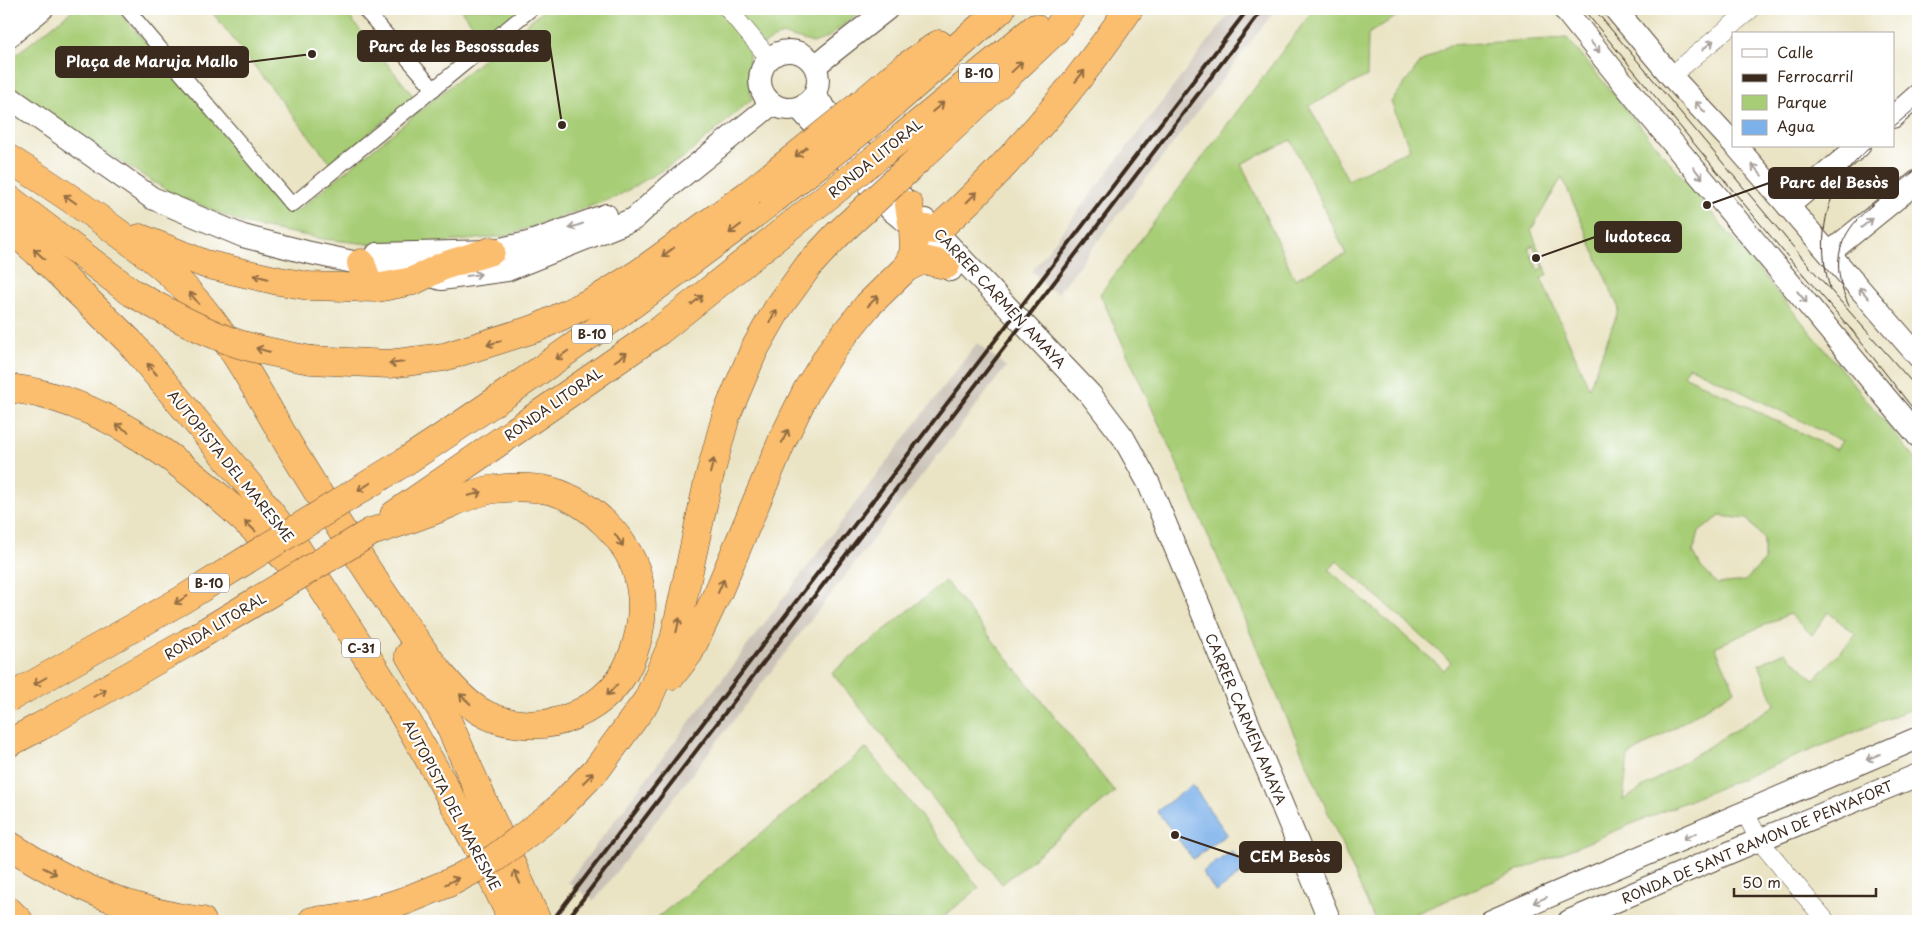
<svg xmlns="http://www.w3.org/2000/svg" width="1927" height="930" font-family="'Playpen Sans',sans-serif">
<style>
.industrial{fill:#cbc3b8}
.green{fill:#a7cd76;stroke:#717c4a;fill-rule:evenodd}
.water{fill:#7db1ea;stroke:#5c6e84}
.lines{fill:none;stroke-linecap:round;stroke-linejoin:round}
.pedestrian-casing{stroke:#554637;stroke-width:16}
.minor-casing{stroke:#554637;stroke-width:19}
.tertiary-casing{stroke:#554637;stroke-width:24}
.trunk-casing{stroke:#554637;stroke-width:29}
.motorway-casing{stroke:#554637;stroke-width:29}
.pedestrian{stroke:#fff;stroke-width:14}
.minor{stroke:#fff;stroke-width:18}
.tertiary{stroke:#fff;stroke-width:22}
.trunk{stroke:#fbbd6e;stroke-width:28}
.motorway{stroke:#fbbd6e;stroke-width:28}
.tram{stroke:#3b2a1e;stroke-width:1}
.rail{stroke:#3b2a1e;stroke-width:4}
.trunk-bridge-casing{stroke:#554637;stroke-width:29;stroke-linecap:butt}
.trunk-bridge{stroke:#fbbd6e;stroke-width:28}
.oneway{stroke:#a79f9a}
.oneway2{stroke:#916c42}
.labels{text-anchor:middle;dominant-baseline:central;stroke-width:4.5;stroke-linejoin:round;paint-order:stroke}
.shield{fill:#fff;stroke:#766a62;stroke-width:1}
.shield-label{font-size:12px;font-weight:bold;fill:#3b2a1e}
.street-label{font-size:14px;fill:#3b2a1e;stroke:#fff}
.leader{fill:none;stroke:#3b2a1e;stroke-width:2}
.callout-dot{fill:#3b2a1e;stroke:#fff;stroke-width:2}
.callout{fill:#3b2a1e;stroke:#3b2a1e;stroke-width:2}
.callout-label{font-size:15px;text-anchor:middle;font-weight:bold;fill:#fff}
</style>
<rect width="100%" height="100%" fill="#fff"/>
<filter id="ink" filterUnits="userSpaceOnUse"><feTurbulence type="fractalNoise" baseFrequency=".02" numOctaves="2"/><feDisplacementMap in="SourceGraphic" scale="10" xChannelSelector="R" yChannelSelector="G"/><feConvolveMatrix kernelMatrix="1 2 1 2 8 2 1 2 1" color-interpolation-filters="sRGB"/></filter>
<filter id="wash" filterUnits="userSpaceOnUse"><feTurbulence type="fractalNoise" baseFrequency=".0096" numOctaves="4" result="noise"/><feDisplacementMap in="SourceGraphic" scale="20" xChannelSelector="R" yChannelSelector="G"/><feGaussianBlur stdDeviation="1.12" result="paint"/><feColorMatrix in="noise" values="0 0 0 0 0 0 0 0 0 0 0 0 0 0 0 0 0 1.4 0 .05"/><feComposite in="paint" operator="in"/></filter>
<g filter="url(#wash)">
<rect width="100%" height="100%" fill="#eae4c5"/>
<g class="industrial">
<polygon points="1233,9 1276,9 1058,293 1047,288 1032,271"/>
<polygon points="977,343 1006,367 594,901 568,882"/>
</g>
<g class="green">
<polygon points="74,9 116,9 297,211 545,9 863,9 827,38 813,43 782,34 749,53 749,81 752,99 686,156 616,197 506,236 396,247 324,239 245,224 173,194 102,150 16,89 9,75 9,60"/>
<polygon points="216,9 343,9 414,97 331,164 212,12"/>
<polygon points="460,9 521,9 484,39"/>
<path d="M 1314,9 L 1408,9 L 1368,34 L 1367,76 L 1309,106 L 1348,180 L 1410,149 L 1391,102 L 1421,62 L 1449,45 L 1567,38 L 1918,462 L 1918,706 L 1397,921 L 1375,921 L 1174,457 L 1100,294 ZM 1291,140 L 1346,254 L 1295,279 L 1241,164 ZM 1562,177 L 1619,309 L 1589,388 L 1541,278 L 1548,275 L 1531,230 ZM 1533,245 L 1544,268 L 1538,270 L 1528,248 ZM 1689,366 L 1842,441 L 1836,450 L 1684,375 ZM 1720,516 L 1747,519 L 1764,539 L 1764,561 L 1745,581 L 1717,584 L 1701,567 L 1693,552 L 1699,532 ZM 1337,561 L 1451,662 L 1444,670 L 1329,570 ZM 1828,612 L 1856,635 L 1814,680 L 1785,652 L 1759,664 L 1775,705 L 1623,800 L 1628,756 L 1735,690 L 1715,647 L 1789,614 L 1812,635 Z"/>
<polygon points="945,581 1115,792 1002,884 832,673"/>
<polygon points="866,748 979,888 938,921 653,921"/>
</g>
<g class="water">
<polygon points="1192,785 1227,834 1193,859 1157,811"/>
<polygon points="1232,851 1246,870 1216,892 1202,872"/>
</g>
</g>
<g filter="url(#ink)">
<g class="lines">
<defs>
<g id="pedestrian">
<polyline points="127,9 292,205 531,9"/>
<polyline points="364,9 434,89"/>
</g>
<g id="minor">
<polyline points="728,9 769,58"/>
<polyline points="1671,76 1751,9"/>
<polyline points="1745,812 1759,840 1826,921"/>
</g>
<g id="tertiary">
<polyline points="1564,9 1650,116 1918,436"/>
<polyline points="1615,9 1671,76 1733,143"/>
<polyline points="9,14 16,9"/>
<polyline points="9,36 42,9"/>
<circle cx="789" cy="80" r="29"/>
<polyline points="815,66 887,9"/>
<polyline points="814,96 902,197"/>
<polyline points="9,97 152,198 243,236 306,252 353,262 397,266 441,279 507,270 634,219 669,187 772,104"/>
<polyline points="799,108 890,209 913,228 951,270"/>
<polyline points="1893,117 1918,95"/>
<polyline points="1736,146 1918,356"/>
<polyline points="1788,206 1859,146"/>
<polyline points="925,220 1090,394 1123,437 1149,484 1330,921"/>
<polyline points="1829,253 1918,181"/>
<polyline points="377,254 491,251 528,243 606,215"/>
<polyline points="1491,921 1918,738"/>
<polyline points="1569,921 1759,840 1918,775"/>
</g>
<g id="trunk">
<polyline points="866,100 901,70 939,44"/>
<polyline points="877,118 1001,9"/>
<polyline points="901,138 1035,28"/>
<path d="M 9,159 C 48,183 87,209 124,237 C 147,254 170,271 189,293 C 231,339 259,394 290,447 C 327,508 364,567 405,625 C 424,652 450,692 478,710 C 504,727 545,729 573,716 C 603,703 624,682 634,651 C 641,631 644,606 640,586 C 633,541 586,496 542,489 C 527,487 510,487 495,489 C 471,492 450,505 427,513 C 409,520 390,526 371,532"/>
<polyline points="918,160 1055,31 1072,9"/>
<polyline points="9,199 131,292"/>
<path d="M 913,228 L 937,230 C 1010,165 1074,89 1129,9"/>
<polyline points="140,238 205,264 279,281 309,286 377,288 413,281 443,266 491,251"/>
<polyline points="906,268 923,260 946,265"/>
<polyline points="361,288 366,277 361,263"/>
<polyline points="311,360 389,364 444,357 537,328 599,298 639,273 750,193"/>
<path d="M 406,461 C 532,379 654,290 774,199"/>
<polyline points="394,515 659,331 795,222"/>
<polyline points="409,655 447,720 537,921"/>
<polyline points="672,675 689,653 719,590 783,439 807,390 834,347 868,305 906,268 914,252 913,228 909,205"/>
<polyline points="9,743 43,725"/>
<polyline points="554,813 597,769 648,699 674,640 708,482 726,416 754,350 778,308 809,265 837,235"/>
<path d="M 9,845 C 70,884 129,912 202,921"/>
<path d="M 312,921 C 345,919 376,911 407,900"/>
</g>
<g id="motorway">
<polyline points="9,227 37,252 129,341 249,485 294,544 396,702 441,780 477,846 513,921"/>
<path d="M 9,388 C 103,399 184,462 251,526 C 262,538 276,548 287,560"/>
<polyline points="9,911 19,921"/>
</g>
</defs>
<use href="#pedestrian" class="pedestrian-casing"/>
<use href="#minor" class="minor-casing"/>
<use href="#tertiary" class="tertiary-casing"/>
<use href="#trunk" class="trunk-casing"/>
<use href="#motorway" class="motorway-casing"/>
<use href="#pedestrian" class="pedestrian"/>
<use href="#minor" class="minor"/>
<use href="#tertiary" class="tertiary"/>
<use href="#trunk" class="trunk"/>
<use href="#motorway" class="motorway"/>
<g class="tram">
<polyline points="1583,9 1782,250 1855,334"/>
<polyline points="1594,9 1810,267 1918,389"/>
<polyline points="1893,127 1918,106"/>
<path d="M 1830,288 C 1819,253 1821,210 1842,178 C 1850,166 1861,156 1871,146"/>
<path d="M 1849,306 C 1815,233 1870,209 1918,168"/>
<polyline points="1850,328 1918,415"/>
</g>
<g class="rail">
<polyline points="552,921 1248,9"/>
<polyline points="566,921 1263,9"/>
</g>
<defs>
<g id="trunk-bridge">
<polyline points="750,193 866,100"/>
<polyline points="774,199 877,118"/>
<polyline points="795,222 901,138"/>
<polyline points="837,235 918,160"/>
<path d="M 131,292 C 165,311 199,330 236,343 C 260,351 286,355 311,360"/>
<polyline points="9,698 182,600 406,461"/>
<polyline points="43,725 187,643 371,532"/>
<polyline points="407,900 451,882 495,858 554,813"/>
</g>
</defs>
<use href="#trunk-bridge" class="trunk-bridge-casing"/>
<use href="#trunk-bridge" class="trunk-bridge"/>
</g>
<defs><path id="oneway-shaft" d="M-6 0H5M1.5-3L5.5 0L1.5 3" fill="none" stroke-width="1.6" stroke-linecap="round" stroke-linejoin="round" transform="scale(1.25)"/></defs>
<g class="oneway">
<use href="#oneway-shaft" transform="translate(1708 45) rotate(-40)"/>
<use href="#oneway-shaft" transform="translate(1595 47) rotate(51)"/>
<use href="#oneway-shaft" transform="translate(1700 107) rotate(-133)"/>
<use href="#oneway-shaft" transform="translate(1757 170) rotate(-131)"/>
<use href="#oneway-shaft" transform="translate(1698 173) rotate(51)"/>
<use href="#oneway-shaft" transform="translate(1867 223) rotate(-39)"/>
<use href="#oneway-shaft" transform="translate(576 226) rotate(161)"/>
<use href="#oneway-shaft" transform="translate(474 275) rotate(-8)"/>
<use href="#oneway-shaft" transform="translate(1864 293) rotate(-131)"/>
<use href="#oneway-shaft" transform="translate(1802 297) rotate(50)"/>
<use href="#oneway-shaft" transform="translate(1873 757) rotate(157)"/>
<use href="#oneway-shaft" transform="translate(1690 836) rotate(157)"/>
<use href="#oneway-shaft" transform="translate(1540 900) rotate(157)"/>
</g>
<g class="oneway2">
<use href="#oneway-shaft" transform="translate(1017 67) rotate(-43)"/>
<use href="#oneway-shaft" transform="translate(1080 76) rotate(-51)"/>
<use href="#oneway-shaft" transform="translate(938 107) rotate(-40)"/>
<use href="#oneway-shaft" transform="translate(801 152) rotate(141)"/>
<use href="#oneway-shaft" transform="translate(972 197) rotate(-45)"/>
<use href="#oneway-shaft" transform="translate(70 199) rotate(-145)"/>
<use href="#oneway-shaft" transform="translate(735 229) rotate(143)"/>
<use href="#oneway-shaft" transform="translate(668 252) rotate(144)"/>
<use href="#oneway-shaft" transform="translate(39 254) rotate(-137)"/>
<use href="#oneway-shaft" transform="translate(261 277) rotate(-167)"/>
<use href="#oneway-shaft" transform="translate(194 298) rotate(-129)"/>
<use href="#oneway-shaft" transform="translate(697 300) rotate(-39)"/>
<use href="#oneway-shaft" transform="translate(873 301) rotate(-46)"/>
<use href="#oneway-shaft" transform="translate(773 316) rotate(-60)"/>
<use href="#oneway-shaft" transform="translate(494 343) rotate(163)"/>
<use href="#oneway-shaft" transform="translate(263 350) rotate(-165)"/>
<use href="#oneway-shaft" transform="translate(562 355) rotate(145)"/>
<use href="#oneway-shaft" transform="translate(621 357) rotate(-35)"/>
<use href="#oneway-shaft" transform="translate(396 363) rotate(174)"/>
<use href="#oneway-shaft" transform="translate(152 369) rotate(-130)"/>
<use href="#oneway-shaft" transform="translate(122 428) rotate(-150)"/>
<use href="#oneway-shaft" transform="translate(785 436) rotate(-65)"/>
<use href="#oneway-shaft" transform="translate(712 466) rotate(-75)"/>
<use href="#oneway-shaft" transform="translate(364 487) rotate(148)"/>
<use href="#oneway-shaft" transform="translate(475 494) rotate(-15)"/>
<use href="#oneway-shaft" transform="translate(250 526) rotate(-136)"/>
<use href="#oneway-shaft" transform="translate(619 540) rotate(56)"/>
<use href="#oneway-shaft" transform="translate(721 586) rotate(-66)"/>
<use href="#oneway-shaft" transform="translate(181 600) rotate(149)"/>
<use href="#oneway-shaft" transform="translate(678 625) rotate(-77)"/>
<use href="#oneway-shaft" transform="translate(40 681) rotate(150)"/>
<use href="#oneway-shaft" transform="translate(612 690) rotate(133)"/>
<use href="#oneway-shaft" transform="translate(100 693) rotate(-30)"/>
<use href="#oneway-shaft" transform="translate(465 699) rotate(-137)"/>
<use href="#oneway-shaft" transform="translate(588 778) rotate(-46)"/>
<use href="#oneway-shaft" transform="translate(50 871) rotate(27)"/>
<use href="#oneway-shaft" transform="translate(517 877) rotate(-115)"/>
<use href="#oneway-shaft" transform="translate(452 881) rotate(-26)"/>
</g>
</g>
<g class="labels">
<g class="shield">
<rect x="959" y="63.5" width="40" height="19" rx="4"/>
<rect x="572" y="324.5" width="40" height="19" rx="4"/>
<rect x="189" y="573.5" width="40" height="19" rx="4"/>
<rect x="342" y="638.5" width="38" height="19" rx="4"/>
</g>
<g class="shield-label">
<text x="979" y="73">B-10</text>
<text x="592" y="334">B-10</text>
<text x="209" y="583">B-10</text>
<text x="361" y="648">C-31</text>
</g>
<g class="street-label">
<text transform="translate(875 158) rotate(-39)">RONDA LITORAL</text>
<text transform="translate(1000 298) rotate(47)">CARRER CARMEN AMAYA</text>
<text transform="translate(553 404) rotate(-35)">RONDA LITORAL</text>
<text transform="translate(231 466) rotate(51)">AUTOPISTA DEL MARESME</text>
<text transform="translate(215 626) rotate(-31)">RONDA LITORAL</text>
<text transform="translate(1246 719) rotate(67)">CARRER CARMEN AMAYA</text>
<text transform="translate(452 805) rotate(62)">AUTOPISTA DEL MARESME</text>
<text transform="translate(1757 842) rotate(-23)">RONDA DE SANT RAMON DE PENYAFORT</text>
</g>
</g>
<path class="leader" d="M562 125L550 46M312 54L248 62M1707 205L1769 183M1536 258L1595 237M1175 835L1240 857"/>
<g class="callout-dot">
<circle cx="562" cy="125" r="5"/>
<circle cx="312" cy="54" r="5"/>
<circle cx="1707" cy="205" r="5"/>
<circle cx="1536" cy="258" r="5"/>
<circle cx="1175" cy="835" r="5"/>
</g>
<g class="callout">
<rect x="358" y="31" width="192" height="30" rx="5"/>
<rect x="56" y="47" width="192" height="30" rx="5"/>
<rect x="1769" y="168" width="129" height="30" rx="5"/>
<rect x="1595" y="222" width="86" height="30" rx="5"/>
<rect x="1240" y="842" width="101" height="30" rx="5"/>
</g>
<g class="callout-label">
<text x="454" y="52">Parc de les Besossades</text>
<text x="152" y="67">Plaça de Maruja Mallo</text>
<text x="1834" y="188">Parc del Besòs</text>
<text x="1638" y="242">ludoteca</text>
<text x="1290" y="862">CEM Besòs</text>
</g>
<rect width="1927" height="930" fill="none" stroke="#fff" stroke-width="30"/>
<rect x="1732" y="32" width="162" height="115" fill="#ffffff" stroke="#b1aaa5"/>
<rect x="1742" y="49" width="25" height="8" fill="#ffffff" stroke="#b1aaa5"/>
<text x="1777" y="58" font-size="15" fill="#3b2a1e">Calle</text>
<rect x="1742" y="74" width="25" height="8" fill="#3b2a1e" stroke="#b1aaa5"/>
<text x="1777" y="82" font-size="15" fill="#3b2a1e">Ferrocarril</text>
<rect x="1742" y="95" width="25" height="15" fill="#a7cd76" stroke="#b1aaa5"/>
<text x="1777" y="108" font-size="15" fill="#3b2a1e">Parque</text>
<rect x="1742" y="120" width="25" height="15" fill="#7db1ea" stroke="#b1aaa5"/>
<text x="1777" y="132" font-size="15" fill="#3b2a1e">Agua</text>
<path d="M1734 888v8h142v-8" fill="none" stroke="#3b2a1e" stroke-width="2.5"/>
<text x="1742" y="888" font-size="15" fill="#3b2a1e" stroke="#ffffff" stroke-width="4" paint-order="stroke">50 m</text>
</svg>
